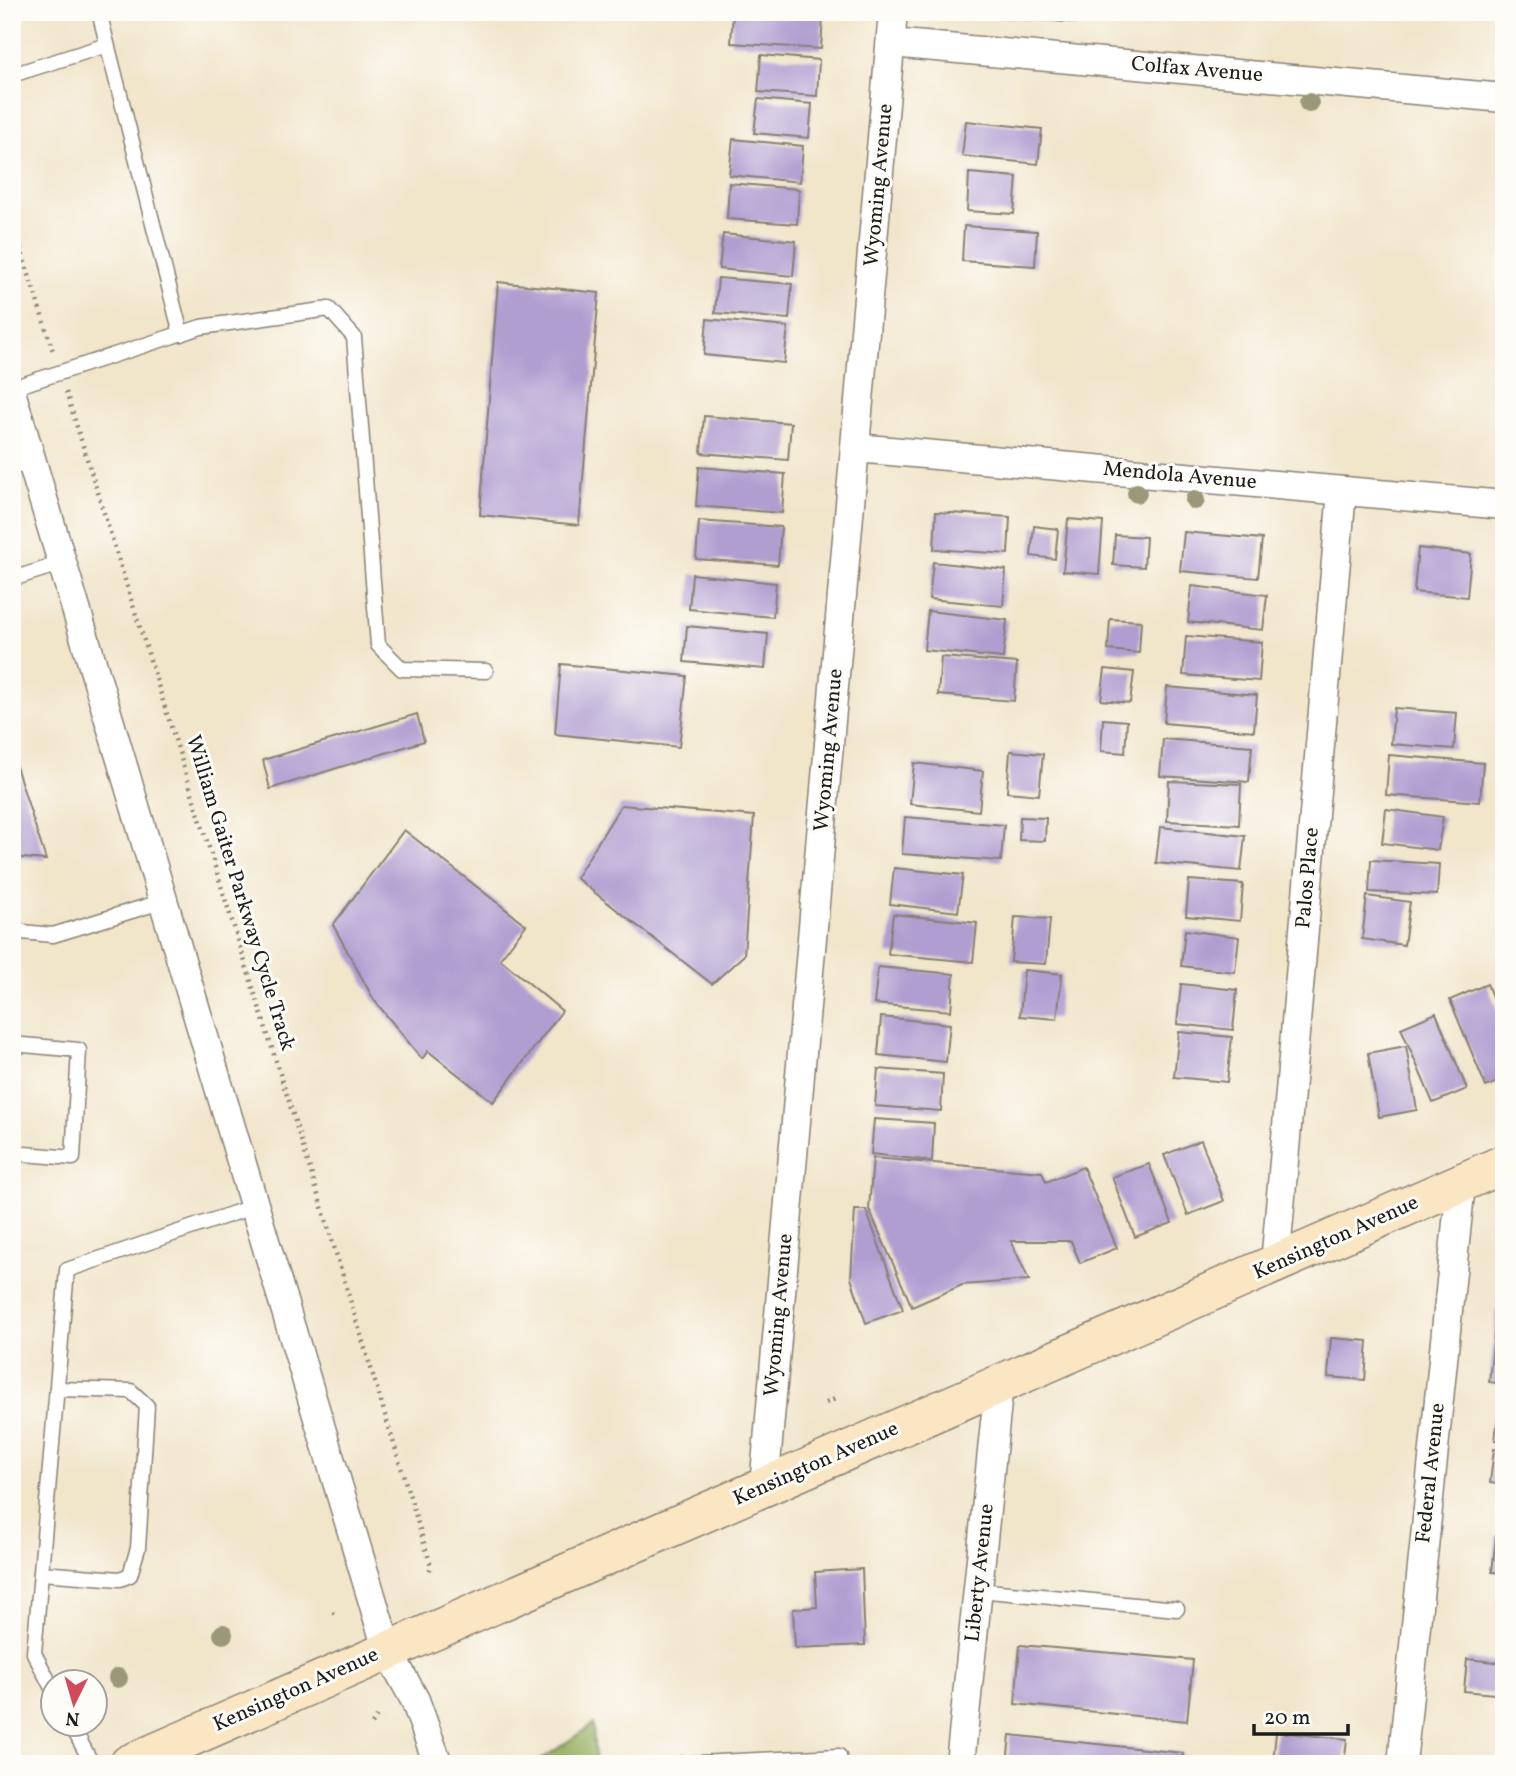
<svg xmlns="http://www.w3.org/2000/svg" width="1516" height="1776" font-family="Vollkorn,serif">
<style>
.forest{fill:#96ae60;stroke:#59653e;stroke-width:2}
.building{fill:#b09ed1}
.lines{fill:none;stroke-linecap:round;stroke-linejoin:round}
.lane-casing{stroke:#868073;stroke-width:17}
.street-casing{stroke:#868073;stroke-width:31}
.secondary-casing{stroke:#868073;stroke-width:41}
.path{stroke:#868073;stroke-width:4.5;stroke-dasharray:2 5;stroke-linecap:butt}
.lane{stroke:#fff;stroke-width:14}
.street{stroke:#fff;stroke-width:28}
.secondary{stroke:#fbe6c4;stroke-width:38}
.tree{fill:#9b987a}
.labels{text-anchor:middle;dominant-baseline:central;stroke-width:6;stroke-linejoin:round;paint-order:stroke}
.street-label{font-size:21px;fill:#1c1c1c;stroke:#fdfcf7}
</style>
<rect width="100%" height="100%" fill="#fdfcf7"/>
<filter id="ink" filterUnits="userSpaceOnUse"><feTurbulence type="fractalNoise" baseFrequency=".0143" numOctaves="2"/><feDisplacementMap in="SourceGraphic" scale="14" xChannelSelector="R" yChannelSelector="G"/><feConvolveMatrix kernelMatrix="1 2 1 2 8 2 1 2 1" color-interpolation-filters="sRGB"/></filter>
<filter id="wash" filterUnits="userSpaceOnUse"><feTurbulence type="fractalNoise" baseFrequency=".00686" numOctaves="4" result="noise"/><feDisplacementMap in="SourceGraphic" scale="28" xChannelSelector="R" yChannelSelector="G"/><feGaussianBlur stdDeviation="1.57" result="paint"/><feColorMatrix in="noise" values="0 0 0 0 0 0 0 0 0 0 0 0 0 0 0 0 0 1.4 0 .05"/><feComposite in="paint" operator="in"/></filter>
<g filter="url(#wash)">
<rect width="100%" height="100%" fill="#f1e5ca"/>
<polygon class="forest" points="593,1724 595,1764 535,1764"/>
<g id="blocks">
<g class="building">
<polygon points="733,12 823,16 821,49 731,43"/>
<polygon points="964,12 1081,12 1080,23 964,14"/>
<polygon points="761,55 819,60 817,96 758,92"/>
<polygon points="758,99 812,104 809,138 754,133"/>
<polygon points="966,121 1042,129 1038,164 962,156"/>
<polygon points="733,139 803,146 800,182 729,175"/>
<polygon points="969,173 1017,177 1014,214 967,211"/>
<polygon points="729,183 799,189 797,224 727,219"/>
<polygon points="964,226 1037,231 1035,266 962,261"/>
<polygon points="723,234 796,241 793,276 719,269"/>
<polygon points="718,278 792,284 789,319 715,313"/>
<polygon points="498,282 599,293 579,525 480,515"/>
<polygon points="707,319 788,327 784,363 704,355"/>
<polygon points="704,416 791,423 788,460 701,453"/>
<polygon points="699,467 785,474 782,513 696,506"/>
<polygon points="936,512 1010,517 1008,554 934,549"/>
<polygon points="1068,519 1103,522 1099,574 1063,571"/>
<polygon points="699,521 781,527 778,565 696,559"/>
<polygon points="1034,526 1058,529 1055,559 1031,556"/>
<polygon points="1184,532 1262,539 1258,578 1180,571"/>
<polygon points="1115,535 1146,537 1144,567 1113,565"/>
<polygon points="1418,548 1471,554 1467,597 1414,592"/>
<polygon points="933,562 1006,570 1003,606 929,599"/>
<polygon points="692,574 776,583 773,617 689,609"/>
<polygon points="1192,586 1267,595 1263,630 1188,622"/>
<polygon points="928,611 1007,620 1003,658 924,650"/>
<polygon points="1110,619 1141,621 1139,653 1108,650"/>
<polygon points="687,626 768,634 765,669 684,662"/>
<polygon points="1186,636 1262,642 1259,681 1183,675"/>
<polygon points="941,657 1017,663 1014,701 938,695"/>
<polygon points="561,664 687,676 679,747 555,734"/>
<polygon points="1105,669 1134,672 1130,703 1101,700"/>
<polygon points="1167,687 1257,695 1254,731 1164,723"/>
<polygon points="1394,708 1457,713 1454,749 1391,744"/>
<polygon points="417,714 424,741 270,789 263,760"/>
<polygon points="1103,719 1127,721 1125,753 1101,751"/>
<polygon points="1163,739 1252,746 1249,782 1160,776"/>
<polygon points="1010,751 1043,754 1039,795 1007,792"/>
<polygon points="1389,755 1483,763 1480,802 1386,795"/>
<polygon points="12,757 13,757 46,860 12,857"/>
<polygon points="914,763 983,771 979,811 910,804"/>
<polygon points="1169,781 1241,784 1239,825 1167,821"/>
<polygon points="621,805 754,816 744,955 712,984 576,878"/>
<polygon points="1386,809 1443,817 1438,850 1382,843"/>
<polygon points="905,817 1004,825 1001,861 902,854"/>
<polygon points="1020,817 1046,818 1045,841 1019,840"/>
<polygon points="1160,827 1245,836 1241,871 1156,863"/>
<polygon points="404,830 526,925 500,959 562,1011 493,1102 428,1051 422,1059 374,1000 333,925"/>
<polygon points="1371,860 1439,864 1437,895 1369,892"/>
<polygon points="894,868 963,875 958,912 890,904"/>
<polygon points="1189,880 1243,884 1240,921 1186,916"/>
<polygon points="1367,896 1410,902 1404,945 1362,939"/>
<polygon points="893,914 977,923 973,962 888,954"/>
<polygon points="1015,917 1050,919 1046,964 1011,962"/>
<polygon points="1185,930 1239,937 1235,972 1181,966"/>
<polygon points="878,967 954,974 951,1011 874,1004"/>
<polygon points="1024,970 1062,974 1057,1019 1020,1016"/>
<polygon points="1181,984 1237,990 1233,1030 1177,1024"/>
<polygon points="1487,984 1504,1026 1504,1079 1486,1087 1450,1000"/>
<polygon points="1436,1013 1467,1089 1433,1103 1401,1028"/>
<polygon points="881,1017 950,1024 946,1062 878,1055"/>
<polygon points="1179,1032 1232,1037 1227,1082 1174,1077"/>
<polygon points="1406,1046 1417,1110 1379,1117 1368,1053"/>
<polygon points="878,1069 943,1074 941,1111 875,1106"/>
<polygon points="874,1119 934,1123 932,1161 871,1154"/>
<polygon points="1201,1140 1224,1201 1188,1215 1164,1155"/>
<polygon points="873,1158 1042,1172 1046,1182 1083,1167 1117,1248 1080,1263 1071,1241 1011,1241 1029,1280 962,1285 912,1307 869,1209"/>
<polygon points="1149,1164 1172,1223 1135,1237 1112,1177"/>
<polygon points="855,1210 866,1210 903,1310 866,1323 851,1278"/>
<polygon points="1502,1259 1504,1259 1504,1384 1489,1382"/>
<polygon points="1331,1338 1368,1341 1365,1380 1328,1377"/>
<polygon points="1499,1407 1504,1407 1504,1441 1495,1440"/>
<polygon points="1494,1449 1504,1451 1504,1485 1490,1483"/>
<polygon points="1496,1536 1504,1537 1504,1573 1492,1572"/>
<polygon points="862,1569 865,1645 795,1648 793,1609 817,1607 815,1572"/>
<polygon points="1020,1645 1193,1660 1187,1721 1015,1704"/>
<polygon points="1467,1659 1504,1663 1504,1695 1464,1691"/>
<polygon points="1276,1732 1347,1739 1344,1764 1273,1764"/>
<polygon points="1010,1735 1183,1753 1182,1764 1007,1764"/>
</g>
</g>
</g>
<g filter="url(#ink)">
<use href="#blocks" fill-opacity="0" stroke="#868073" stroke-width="2"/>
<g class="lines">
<defs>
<g id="lane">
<polyline points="99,12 181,334"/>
<polyline points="12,75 107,45"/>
<polyline points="12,388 201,327 329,309 354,337 378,645 402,669 486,671"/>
<polyline points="12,464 34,469"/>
<polyline points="12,579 63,563"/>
<polyline points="12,931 53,935 164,901"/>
<polyline points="12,1044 79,1050 73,1158 12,1153"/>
<polyline points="41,1573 120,1579 130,1575 138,1548 147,1406 131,1391 57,1389"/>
<polyline points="978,1590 1177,1609"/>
<polyline points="52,1688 34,1653 67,1270 255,1206"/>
<polyline points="71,1724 92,1764"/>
<polyline points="679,1764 839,1756 840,1764"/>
</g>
<g id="street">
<polyline points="891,43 1504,98"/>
<polyline points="12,395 387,1649 415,1700 438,1764"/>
<polyline points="856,448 1504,505"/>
<polyline points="1275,1265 1342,491"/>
<polyline points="764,1487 893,12"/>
<polyline points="960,1764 999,1383"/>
<polyline points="1402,1764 1461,1183"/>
</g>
<polyline id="secondary" points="129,1764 1504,1164"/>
</defs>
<use href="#lane" class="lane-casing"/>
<use href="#street" class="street-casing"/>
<use href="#secondary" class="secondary-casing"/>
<g class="path">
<polyline points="12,221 53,351"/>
<polyline points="66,392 325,1217 431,1566 428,1575"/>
<polyline points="826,1403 835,1399"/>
<polyline points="332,1613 337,1615"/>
<polyline points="372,1724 377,1717"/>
</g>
<use href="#lane" class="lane"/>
<use href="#street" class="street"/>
<use href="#secondary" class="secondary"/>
</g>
<g class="tree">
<circle cx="1309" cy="103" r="10"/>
<circle cx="1137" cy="493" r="10"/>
<circle cx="1195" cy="500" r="10"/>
<circle cx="223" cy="1634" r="10"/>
<circle cx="118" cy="1678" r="10"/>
</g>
</g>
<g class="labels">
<g class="street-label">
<text transform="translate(1197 70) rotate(5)">Colfax Avenue</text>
<text transform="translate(879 185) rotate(-85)">Wyoming Avenue</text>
<text transform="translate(1180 476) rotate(5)">Mendola Avenue</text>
<text transform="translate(829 750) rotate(-85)">Wyoming Avenue</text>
<text transform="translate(1308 878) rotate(-85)">Palos Place</text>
<text transform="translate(240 893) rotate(73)">William Gaiter Parkway Cycle Track</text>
<text transform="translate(1336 1238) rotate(-24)">Kensington Avenue</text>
<text transform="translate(779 1315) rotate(-85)">Wyoming Avenue</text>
<text transform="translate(816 1464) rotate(-24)">Kensington Avenue</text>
<text transform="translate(1431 1473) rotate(-84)">Federal Avenue</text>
<text transform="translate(980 1573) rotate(-84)">Liberty Avenue</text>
<text transform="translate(296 1690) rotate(-24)">Kensington Avenue</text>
</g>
</g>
<rect width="1516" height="1776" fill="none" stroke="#fdfcf7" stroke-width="42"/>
<g transform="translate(74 1703) rotate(185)"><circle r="33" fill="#fdfcf7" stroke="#a3a29f" stroke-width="2"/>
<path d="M0-5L12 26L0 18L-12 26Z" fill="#d1495b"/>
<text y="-10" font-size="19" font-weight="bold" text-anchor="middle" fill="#1c1c1c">N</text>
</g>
<path d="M1254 1724v10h94v-10" fill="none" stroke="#1c1c1c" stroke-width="3.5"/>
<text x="1264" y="1724" font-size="21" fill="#1c1c1c" stroke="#fdfcf7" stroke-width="5" paint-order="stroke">20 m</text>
</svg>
